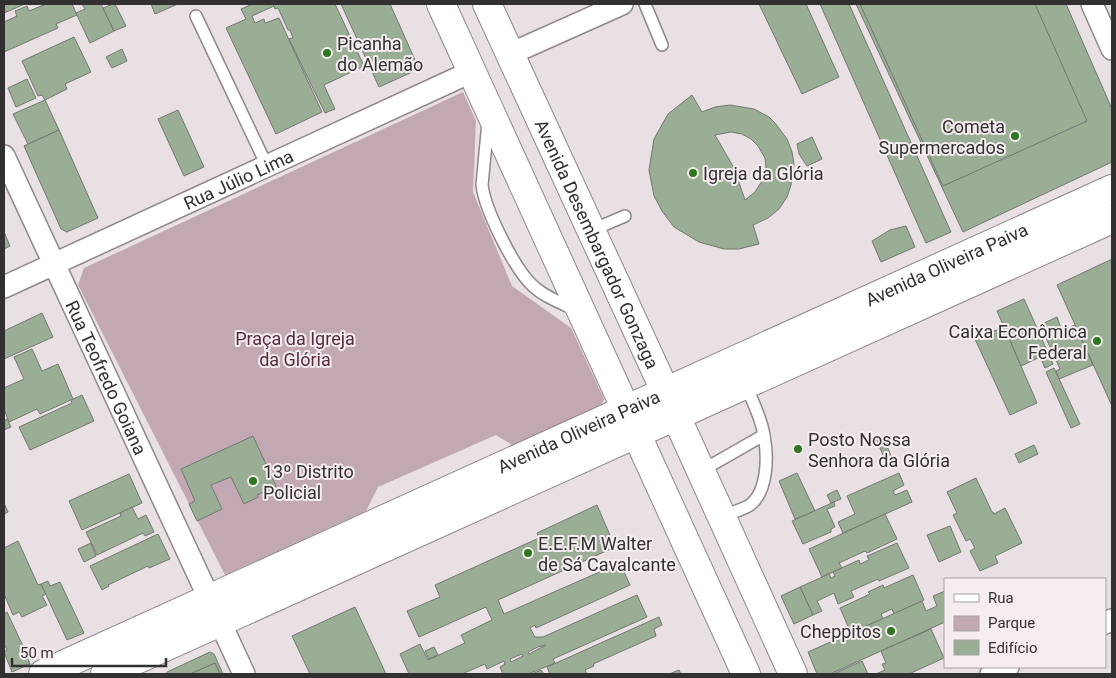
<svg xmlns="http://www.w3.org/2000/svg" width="1116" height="678" font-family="Roboto,sans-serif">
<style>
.green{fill:#c2a8b2}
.building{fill:#99ae94;stroke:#737872;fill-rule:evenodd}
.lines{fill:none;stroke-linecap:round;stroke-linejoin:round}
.service-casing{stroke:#8f878a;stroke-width:14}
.minor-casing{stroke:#8f878a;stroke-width:24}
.secondary-casing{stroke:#8f878a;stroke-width:30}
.primary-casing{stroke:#8f878a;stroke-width:30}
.service{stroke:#fff;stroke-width:11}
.minor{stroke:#fff;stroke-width:21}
.secondary{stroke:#fff;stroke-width:28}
.primary{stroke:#fff;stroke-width:28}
.poi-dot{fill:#2d781e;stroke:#f5edf0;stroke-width:2}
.labels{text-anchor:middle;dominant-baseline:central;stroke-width:4;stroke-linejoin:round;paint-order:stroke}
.poi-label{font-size:18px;fill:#333031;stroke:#f5edf0;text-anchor:start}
.street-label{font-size:18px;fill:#333031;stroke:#f5edf0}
.park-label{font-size:18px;fill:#57293e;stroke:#f5edf0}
</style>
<rect width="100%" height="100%" fill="#e8e0e3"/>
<polygon class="green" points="463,92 476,121 473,192 512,286 571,328 604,399 601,407 597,412 512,445 496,435 378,487 366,511 225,575 78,285 84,268"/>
<g class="building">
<polygon points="4,4 25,4 4,13"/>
<polygon points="46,4 72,4 77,15 56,24 58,28 4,52 4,22 17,16 15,11 27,6 29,11"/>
<polygon points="82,4 101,4 114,31 90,43 76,13 85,9"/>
<polygon points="113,4 115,4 126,26 114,31 103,8"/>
<polygon points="151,4 178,4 155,14"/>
<polygon points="253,4 273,4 274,6 252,16 255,23 264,19 265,23 279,18 322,112 276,134 226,28 246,19 241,9"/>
<polygon points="273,4 335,4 364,66 324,85 335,109 325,113 289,39 293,38 290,30 288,30 278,8 275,9"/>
<polygon points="341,4 390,4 419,69 379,87"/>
<polygon points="759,4 806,4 839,77 802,94"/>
<polygon points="820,4 849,4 951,232 926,243"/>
<polygon points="856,4 1066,4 1112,109 1112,162 963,232"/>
<polygon points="860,4 1035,4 1087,121 943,186"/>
<polygon points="74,37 91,72 65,84 67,89 45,100 42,95 38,96 22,61"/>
<polygon points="122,49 127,61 112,68 106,57"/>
<polygon points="27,79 36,98 16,107 8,88"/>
<path d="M 692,95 L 702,112 L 715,107 L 730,105 L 754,109 L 769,117 L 775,123 L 787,139 L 792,152 L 794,164 L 791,185 L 787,197 L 779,209 L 768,218 L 753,225 L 759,244 L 739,249 L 724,249 L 699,242 L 674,227 L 662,211 L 654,196 L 649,170 L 654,139 L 668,114 ZM 731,132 L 742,134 L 751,139 L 758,146 L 765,158 L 766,167 L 764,178 L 755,192 L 745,200 L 734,168 L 715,135 Z"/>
<polygon points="45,100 59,130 28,144 13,114"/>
<polygon points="178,110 204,167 184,176 158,119"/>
<polygon points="59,130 98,218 67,232 61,229 24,146"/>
<polygon points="812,137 822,159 807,166 799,154 797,144"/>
<polygon points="906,226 915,247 881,262 872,241 890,230"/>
<polygon points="4,232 10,246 4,249"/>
<polygon points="1112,259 1112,406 1057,285"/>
<polygon points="1024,299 1053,364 1045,368 1040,357 1021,366 997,311"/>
<polygon points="42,313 53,337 4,359 4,331"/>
<polygon points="1057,317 1062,331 1075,325 1093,365 1059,379 1056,371 1060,369 1046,338 1048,337 1042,324"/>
<polygon points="1004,327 1037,403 1010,415 975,339"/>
<polygon points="32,349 42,371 58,364 73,399 40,414 37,409 9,422 4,409 4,388 24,379 14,357"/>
<polygon points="1054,368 1080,424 1071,428 1046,372"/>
<polygon points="82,395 94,421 30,450 19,427 72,403 71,400"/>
<polygon points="7,419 11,427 4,430 4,421"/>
<polygon points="253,436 276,486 257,495 258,497 244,504 231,477 211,485 222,509 197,521 189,504 195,501 181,469"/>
<polygon points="883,436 893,461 887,464 876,439"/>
<polygon points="1034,445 1038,454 1019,463 1015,454"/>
<polygon points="797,473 815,511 795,519 779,481"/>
<polygon points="899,473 904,485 893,491 895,495 907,490 912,502 843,533 838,522 855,514 847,496"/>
<polygon points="129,474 142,503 82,530 69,501"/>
<polygon points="976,478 992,512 993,512 994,514 1005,508 1022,543 995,556 998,563 980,571 970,551 975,548 970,539 966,541 953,515 957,513 947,492"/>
<polygon points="837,490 841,499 831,503 827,495"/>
<polygon points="834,502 835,506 827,509 835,527 831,529 831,532 803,544 792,521"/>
<polygon points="4,503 8,512 4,514"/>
<path d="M 597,505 L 615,547 L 498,600 L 504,614 L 620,563 L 630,585 L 536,628 L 535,625 L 530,628 L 535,637 L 543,637 L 637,595 L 647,617 L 553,659 L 555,663 L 528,674 L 503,674 L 500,667 L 505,664 L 504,661 L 487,669 L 485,664 L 462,674 L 409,674 L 400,654 L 420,644 L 428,660 L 465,643 L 461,635 L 492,620 L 486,607 L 419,637 L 407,611 L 440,597 L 435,585 L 539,538 L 537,533 ZM 546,645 L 529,654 L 528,652 L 538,647 ZM 522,654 L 523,656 L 511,662 L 510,659 Z"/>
<polygon points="132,507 138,519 146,515 154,532 145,536 143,533 97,555 86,532 121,516 120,513"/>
<polygon points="885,514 897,539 867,553 865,551 839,563 842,568 822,577 809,549"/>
<polygon points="950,526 961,552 939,562 927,535"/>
<polygon points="158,534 170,559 149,568 148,566 108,585 109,586 102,590 90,566"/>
<polygon points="18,541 38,585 41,584 46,594 42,596 47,605 22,617 19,612 13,615 4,594 4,548"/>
<polygon points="91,543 96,556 84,562 78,549"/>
<polygon points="897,543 909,568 879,581 878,579 851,591 854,597 838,604 834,593 817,601 822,611 813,615 800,587 829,574 831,578 835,576 833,572 859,560 860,564 869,560 867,556"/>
<polygon points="913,575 924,600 894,614 892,609 881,614 883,619 851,633 840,608 870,594 868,592 883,585 884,588"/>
<polygon points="48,581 50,586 60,582 84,633 67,640 41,584"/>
<polygon points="800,587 813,615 794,624 781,596"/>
<polygon points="945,591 945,622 830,674 817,674 808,652 922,601 926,611 937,606 933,596"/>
<polygon points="355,607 386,674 310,674 292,636"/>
<polygon points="7,612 22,644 30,664 12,672 4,652 7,650 4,643 4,614"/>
<polygon points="659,617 662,625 654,629 656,636 593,664 594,666 585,670 587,674 550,674 547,667"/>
<polygon points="931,629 944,658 909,674 876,674 885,670 882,664 886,663 881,651"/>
<polygon points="434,647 438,655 429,659 425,651"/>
<polygon points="210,652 214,654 223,674 220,674 215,663 191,674 167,674 167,672"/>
<polygon points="862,661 868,674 833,674"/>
<polygon points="215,663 220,674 190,674"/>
<polygon points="541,670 544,674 532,674"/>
<polygon points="679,670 681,674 669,674"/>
</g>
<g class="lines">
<defs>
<g id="service">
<polyline points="645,4 662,45"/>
<polyline points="196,16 267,166"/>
<path d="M 488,122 L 482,185 C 485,210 514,268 532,285 C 543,296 561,303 576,310"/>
<polyline points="592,230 625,216"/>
<polyline points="701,471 764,435"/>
<path d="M 721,517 C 730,513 742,510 750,505 C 768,491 768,456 764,436 C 762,419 752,401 746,385"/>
</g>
<g id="minor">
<polyline points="1092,4 1112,49"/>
<polyline points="510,54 622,4"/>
<path id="s1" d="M 4,156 L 209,598"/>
<path id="s2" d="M 4,287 L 473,71"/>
<polyline points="220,622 244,674"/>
<polyline points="1105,623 1112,620"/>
<polyline points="991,674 1008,667"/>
</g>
<g id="secondary">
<polyline points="676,416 793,674"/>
<polyline points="636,433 746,674"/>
</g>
<g id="primary">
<polyline points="441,4 633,425"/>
<path id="s3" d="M 487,4 L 673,408"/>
<path id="s4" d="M 43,674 L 1112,189"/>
<polyline points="105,674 1112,219"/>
</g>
</defs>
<use href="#service" class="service-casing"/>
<use href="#minor" class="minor-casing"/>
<use href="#secondary" class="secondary-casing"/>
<use href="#primary" class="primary-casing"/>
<use href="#service" class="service"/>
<use href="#minor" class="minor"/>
<use href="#secondary" class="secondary"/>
<use href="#primary" class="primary"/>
</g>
<g class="poi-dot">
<circle cx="327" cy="53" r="5"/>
<circle cx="1015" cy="136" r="5"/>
<circle cx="693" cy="173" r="5"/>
<circle cx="1097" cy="341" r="5"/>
<circle cx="798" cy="449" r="5"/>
<circle cx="253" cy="481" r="5"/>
<circle cx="528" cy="553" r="5"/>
<circle cx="891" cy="631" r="5"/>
</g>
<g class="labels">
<g class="poi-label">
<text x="337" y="43">Picanha<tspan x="337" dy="21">do Alemão</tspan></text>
<text x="1005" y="126" text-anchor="end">Cometa<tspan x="1005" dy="21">Supermercados</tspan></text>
<text x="703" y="173">Igreja da Glória</text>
<text x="1087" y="331" text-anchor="end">Caixa Econômica<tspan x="1087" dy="21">Federal</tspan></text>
<text x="808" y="439">Posto Nossa<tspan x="808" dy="21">Senhora da Glória</tspan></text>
<text x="263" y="471">13º Distrito<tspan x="263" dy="21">Policial</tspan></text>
<text x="538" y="543">E.E.F.M Walter<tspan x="538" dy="21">de Sá Cavalcante</tspan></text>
<text x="881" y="631" text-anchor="end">Cheppitos</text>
</g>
<g class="street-label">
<text stroke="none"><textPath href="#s2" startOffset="258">Rua Júlio Lima</textPath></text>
<text stroke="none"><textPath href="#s3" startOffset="264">Avenida Desembargador Gonzaga</textPath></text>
<text stroke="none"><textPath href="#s4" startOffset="992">Avenida Oliveira Paiva</textPath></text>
<text stroke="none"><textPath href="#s1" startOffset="244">Rua Teofredo Goiana</textPath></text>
<text stroke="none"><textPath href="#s4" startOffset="588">Avenida Oliveira Paiva</textPath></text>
</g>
<g class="park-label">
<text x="295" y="338">Praça da Igreja<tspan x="295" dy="21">da Glória</tspan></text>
</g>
</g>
<rect width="1116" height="678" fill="none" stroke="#333031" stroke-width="10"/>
<rect x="944" y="578" width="162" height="90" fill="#f5edf0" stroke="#a7a1a4"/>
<rect x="954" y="594" width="25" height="8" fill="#ffffff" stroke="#a7a1a4"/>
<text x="988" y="603" font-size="15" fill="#333031">Rua</text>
<rect x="954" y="616" width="25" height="15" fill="#c2a8b2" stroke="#a7a1a4"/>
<text x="988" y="628" font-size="15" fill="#333031">Parque</text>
<rect x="954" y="640" width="25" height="15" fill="#99ae94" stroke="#a7a1a4"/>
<text x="988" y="653" font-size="15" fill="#333031">Edifício</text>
<path d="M12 658v8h154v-8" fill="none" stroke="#333031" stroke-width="2.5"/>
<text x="20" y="658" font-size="15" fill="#333031" stroke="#f5edf0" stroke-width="4" paint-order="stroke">50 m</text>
</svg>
